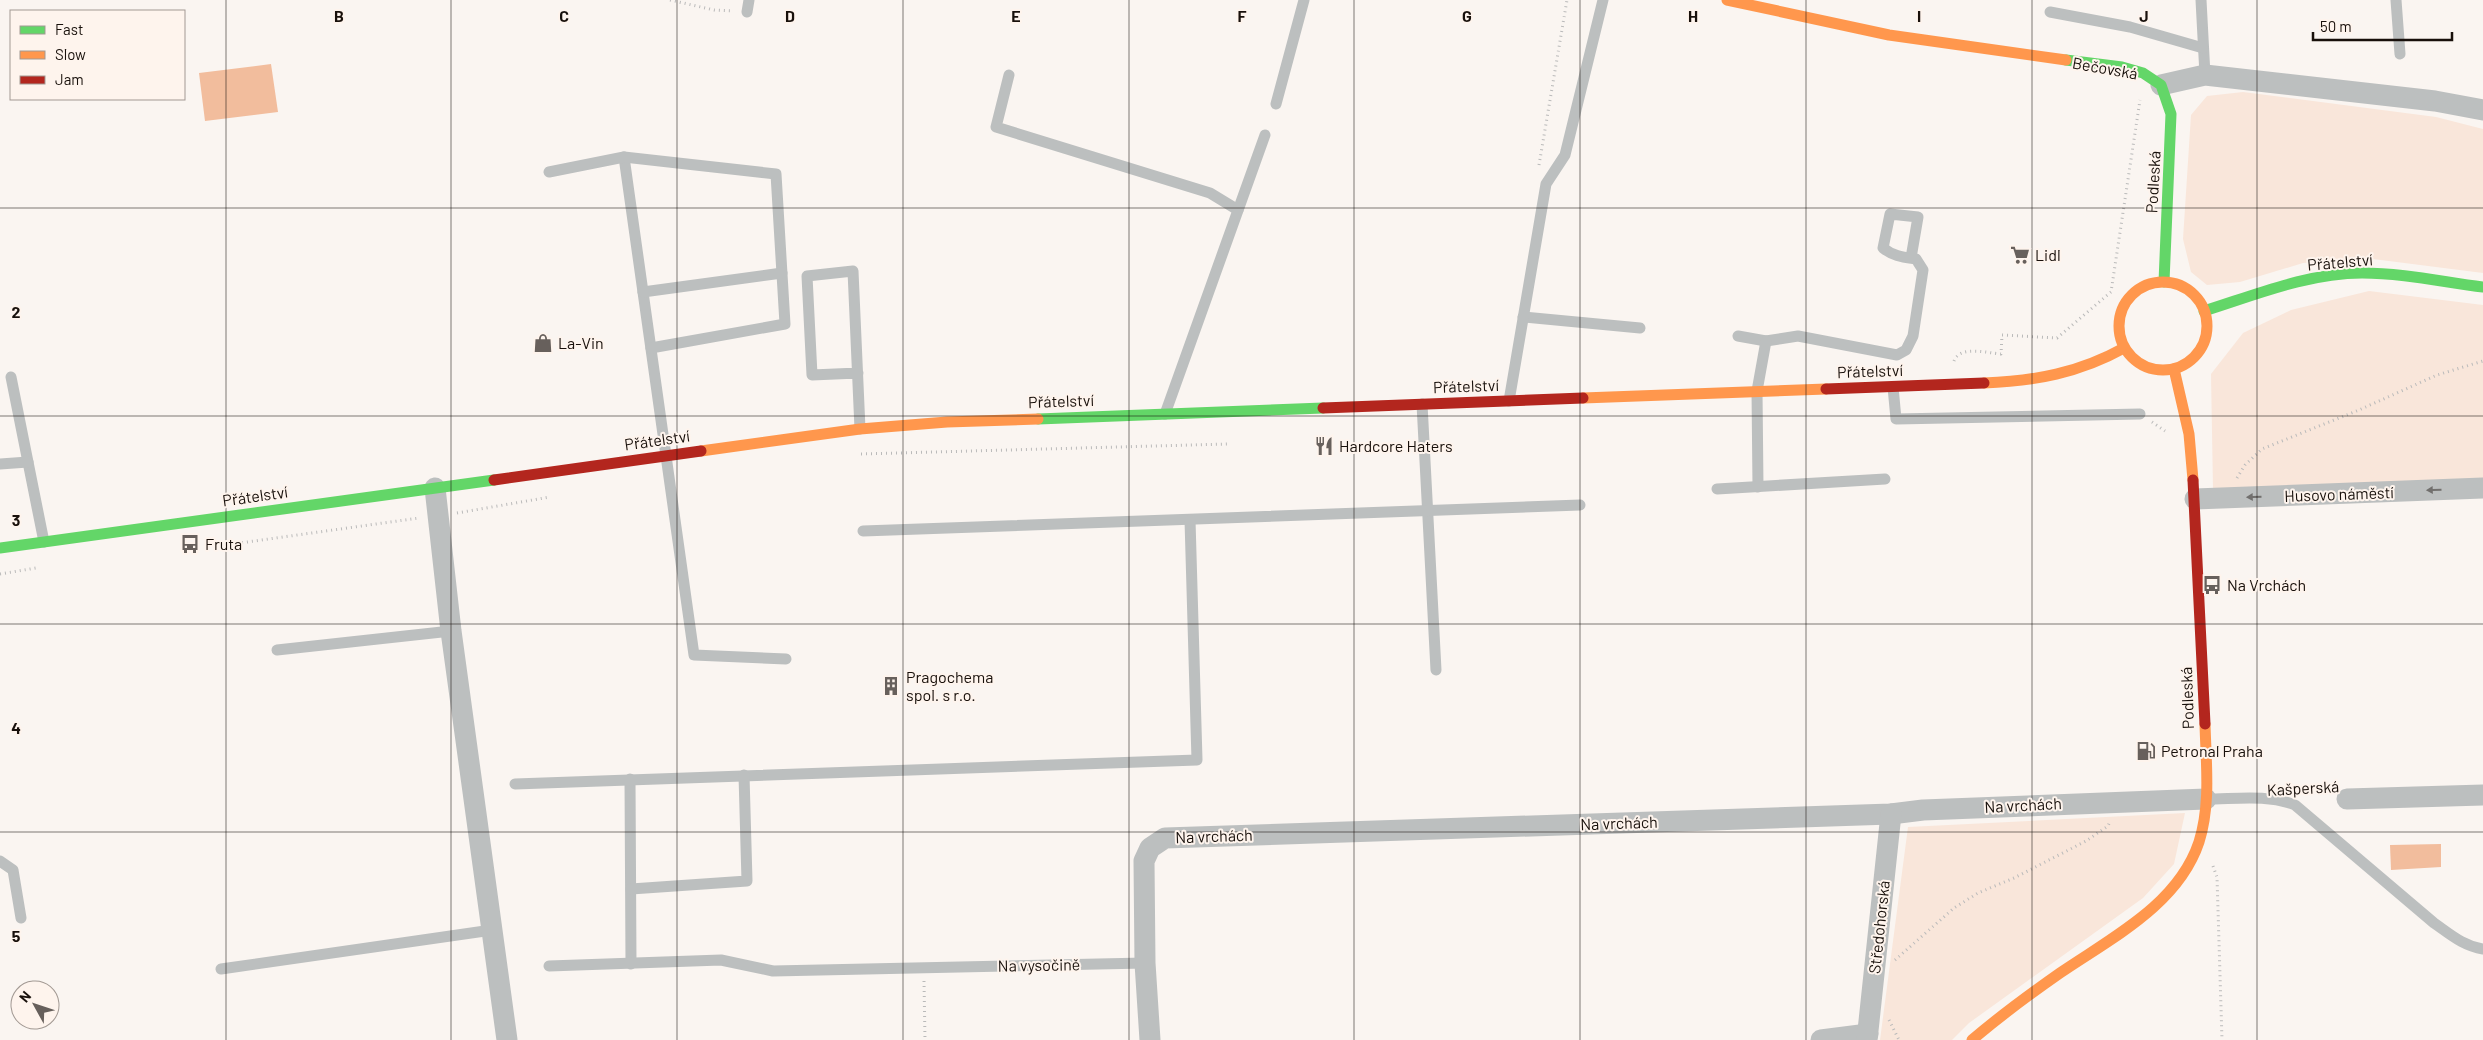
<svg xmlns="http://www.w3.org/2000/svg" width="2483" height="1040" viewBox="0 0 2483 1040" font-family="Barlow,sans-serif">
<style>
.green{fill:#f9e6da}
.water{fill:#f2bd9d}
.lines{fill:none;stroke-linecap:round;stroke-linejoin:round}
.path{stroke:#bababa;stroke-width:3;stroke-dasharray:1 4;stroke-linecap:butt}
.lane{stroke:#bcbfbf;stroke-width:11}
.street{stroke:#bcbfbf;stroke-width:21}
.fast{stroke:#63d668;stroke-width:11}
.slow{stroke:#ff974d;stroke-width:11}
.jam{stroke:#b3261e;stroke-width:11}
.oneway{fill:#72706e}
.grid{fill:none;stroke:#18100b;stroke-width:1;stroke-opacity:0.55}
.labels{text-anchor:middle;stroke-width:4;stroke-linejoin:round;paint-order:stroke}
.street-label{font-size:16px;fill:#18100b;stroke:#fef4ed}
.poi-label{font-size:16px;fill:#18100b;stroke:#fef4ed;text-anchor:start}
.grid-label{font-size:16px;text-anchor:middle;font-weight:bold;fill:#18100b;stroke:#fef4ed;stroke-width:4;stroke-linejoin:round;paint-order:stroke}
</style>
<rect width="100%" height="100%" fill="#faf5f1"/>
<g class="green">
<polygon points="2243,92 2436,117 2483,129 2483,273 2373,259 2303,263 2240,282 2207,285 2191,272 2183,239 2191,115 2207,96"/>
<polygon points="2369,291 2483,305 2483,479 2213,490 2211,374 2243,333 2291,310"/>
<polygon points="2185,813 2174,864 2143,898 1969,1023 1952,1040 1880,1040 1908,827"/>
</g>
<g class="water">
<polygon points="271,64 278,112 205,121 199,73"/>
<polygon points="2441,844 2441,867 2391,870 2390,845"/>
</g>
<g class="lines">
<g class="path">
<polyline points="670,0 714,10 733,11"/>
<polyline points="1539,165 1567,0"/>
<path d="M1954,361C1960,345 1987,353 2001,354L2002,335L2057,338L2111,292L2140,100"/>
<polyline points="2152,422 2165,431"/>
<polyline points="861,454 1228,444"/>
<polyline points="2237,478 2245,465 2262,449 2359,410 2437,375 2483,361"/>
<polyline points="457,513 550,497"/>
<polyline points="217,543 240,543 419,518"/>
<polyline points="0,574 36,568"/>
<polyline points="2289,787 2332,786"/>
<polyline points="2213,866 2217,877 2222,1040"/>
<polyline points="1895,960 1954,908 1978,893 2014,878 2086,841 2108,826 2110,821"/>
<polyline points="924,981 925,1040"/>
<polyline points="1889,1020 1899,1040"/>
</g>
<g class="lane">
<polyline points="2201,0 2205,75"/>
<polyline points="2396,0 2400,54"/>
<polyline points="747,12 749,0"/>
<polyline points="2050,12 2130,27 2203,48"/>
<polyline points="1009,75 996,127 1210,193 1238,210"/>
<polyline points="1276,104 1304,0"/>
<polyline points="624,157 694,655 786,659"/>
<polyline points="549,172 624,157 776,174 785,324 651,348"/>
<polyline points="643,292 782,273"/>
<polyline points="1523,317 1640,328"/>
<path d="M1738,336L1766,341L1798,336L1897,355L1906,350L1913,336L1923,270L1916,259C1903,257 1893,256 1883,248L1890,214L1918,217L1911,258"/>
<polyline points="858,373 812,375 807,276 853,271 860,429"/>
<polyline points="11,377 44,542"/>
<polyline points="1893,387 1896,419 2140,414"/>
<polyline points="1509,401 1546,184 1565,155 1603,0"/>
<polyline points="1422,404 1436,670"/>
<polyline points="1165,414 1265,135"/>
<polyline points="0,464 28,462"/>
<polyline points="1758,487 1757,391 1766,341"/>
<polyline points="1717,489 1885,479"/>
<polyline points="863,531 1580,505"/>
<polyline points="277,650 451,631"/>
<polyline points="630,779 631,964"/>
<polyline points="515,784 1197,760 1190,520"/>
<path d="M2206,799C2236,799 2267,794 2295,805L2434,923C2450,934 2463,946 2483,949"/>
<polyline points="0,861 13,870 21,918"/>
<polyline points="631,889 747,881 744,775"/>
<polyline points="549,966 721,960 773,971 1145,963"/>
<polyline points="221,969 492,930"/>
</g>
<g class="street">
<polyline points="2161,85 2205,75 2435,101 2483,110"/>
<polyline points="435,488 451,631 507,1040"/>
<polyline points="2195,499 2483,488"/>
<polyline points="2347,799 2483,795"/>
<polyline points="1150,1040 1145,963 1144,861 1150,848 1165,838 1891,814 1923,810 2206,799"/>
<polyline points="1821,1040 1868,1034"/>
<polyline points="1867,1040 1891,814"/>
</g>
<g class="fast">
<polyline points="2066,60 2122,67 2143,73 2161,85 2171,114 2164,282"/>
<path d="M2204,311C2255,295 2308,273 2362,273C2403,273 2443,282 2483,287"/>
<polyline points="1038,419 1323,408"/>
<polyline points="0,548 494,480"/>
</g>
<g class="slow">
<polyline points="1727,0 1889,35 2066,60"/>
<circle cx="2163" cy="326" r="44"/>
<polyline points="2174,369 2189,434 2193,480"/>
<path d="M1984,383C2035,381 2079,373 2124,348"/>
<polyline points="1583,398 1826,389"/>
<polyline points="701,451 860,429 947,422 1038,419"/>
<path d="M1972,1040C2000,1016 2030,994 2060,973C2111,938 2178,905 2199,842C2211,804 2206,763 2205,724"/>
</g>
<g class="jam">
<polyline points="1826,389 1984,383"/>
<polyline points="1323,408 1583,398"/>
<polyline points="494,480 701,451"/>
<polyline points="2193,480 2205,724"/>
</g>
</g>
<defs><path id="oneway-solid" d="M-6-.8H1V-3.2L6.5 0L1 3.2V.8H-6Z" transform="scale(1.25)"/></defs>
<g class="oneway">
<use href="#oneway-solid" transform="translate(2434 490) rotate(178)"/>
<use href="#oneway-solid" transform="translate(2254 497) rotate(178)"/>
</g>
<path class="grid" d="M226,0V1040M451,0V1040M677,0V1040M903,0V1040M1129,0V1040M1354,0V1040M1580,0V1040M1806,0V1040M2032,0V1040M2257,0V1040M0,208H2483M0,416H2483M0,624H2483M0,832H2483"/>
<defs>
<g id="supermarket-bare" transform="scale(1.5)"><path d="M-6-5.5h2.5l.6 2H6L4.5 2H-2.5L-4.4-4H-6ZM-1.5 3.2a1.3 1.3 0 1 0 .1 0ZM3 3.2a1.3 1.3 0 1 0 .1 0Z" fill="#67605c" stroke="#fef4ed" stroke-width="2.5" paint-order="stroke"/></g>
<g id="shop-bare" transform="scale(1.5)"><path d="M-5-2.5h2.3a2.7 3.5 0 0 1 5.4 0H5L5.5 6h-11ZM-1.5-2.5h3a1.5 2.3 0 0 0-3 0Z" fill="#67605c" stroke="#fef4ed" stroke-width="2.5" paint-order="stroke"/></g>
<g id="restaurant-bare" transform="scale(1.5)"><path d="M-5-6h1v4h1v-4h1v4h1v-4h1v5L-1.5 .5V6h-2V.5L-5-1ZM5-6V6H3V1.5H1.5Q1.5-4 5-6Z" fill="#67605c" stroke="#fef4ed" stroke-width="2.5" paint-order="stroke"/></g>
<g id="bus-bare" transform="scale(1.5)"><path d="M-5-6H5V4H4V6H2V4H-2V6H-4V4H-5ZM-3.5-4V0h7V-4ZM-3.5 1.2v1.5H-2V1.2ZM2 1.2v1.5H3.5V1.2Z" fill="#67605c" stroke="#fef4ed" stroke-width="2.5" paint-order="stroke"/></g>
<g id="building-bare" transform="scale(1.5)"><path d="M-4-6H4V6H1V3H-1V6H-4ZM-2.5-4.3h1.7v1.8h-1.7ZM.8-4.3h1.7v1.8H.8ZM-2.5-1h1.7V.8h-1.7ZM.8-1h1.7V.8H.8Z" fill="#67605c" stroke="#fef4ed" stroke-width="2.5" paint-order="stroke"/></g>
<g id="fuel-bare" transform="scale(1.5)"><path d="M-5.5-6h7V0h2V4h1.3V-2.5L3-4.5l.8-.8L6-3V5H2.5V1h-1V6h-7ZM-4.2-4.7v3.2H.2V-4.7Z" fill="#67605c" stroke="#fef4ed" stroke-width="2.5" paint-order="stroke"/></g>
</defs>
<g fill-rule="evenodd">
<use href="#supermarket-bare" x="2020" y="255"/>
<use href="#shop-bare" x="543" y="343"/>
<use href="#restaurant-bare" x="1324" y="446"/>
<use href="#bus-bare" x="190" y="544"/>
<use href="#bus-bare" x="2212" y="585"/>
<use href="#building-bare" x="891" y="686"/>
<use href="#fuel-bare" x="2146" y="751"/>
</g>
<g class="labels">
<g class="street-label">
<text transform="translate(2105 68) rotate(10)" y="6">Bečovská</text>
<text transform="translate(2153 182) rotate(-87)" y="6">Podleská</text>
<text transform="translate(2340 262) rotate(-5)" y="6">Přátelství</text>
<text transform="translate(1870 371) rotate(-2)" y="6">Přátelství</text>
<text transform="translate(1466 386) rotate(-2)" y="6">Přátelství</text>
<text transform="translate(1061 401) rotate(-2)" y="6">Přátelství</text>
<text transform="translate(657 440) rotate(-8)" y="6">Přátelství</text>
<text transform="translate(2339 494) rotate(-2)" y="6">Husovo náměstí</text>
<text transform="translate(255 496) rotate(-8)" y="6">Přátelství</text>
<text transform="translate(2187 698) rotate(-92)" y="6">Podleská</text>
<text transform="translate(2303 788) rotate(-3)" y="6">Kašperská</text>
<text transform="translate(2023 805) rotate(-3)" y="6">Na vrchách</text>
<text transform="translate(1619 823) rotate(-2)" y="6">Na vrchách</text>
<text transform="translate(1214 836) rotate(-2)" y="6">Na vrchách</text>
<text transform="translate(1879 927) rotate(-84)" y="6">Středohorská</text>
<text transform="translate(1039 965) rotate(-1)" y="6">Na vysočině</text>
</g>
<g class="poi-label">
<text x="2035" y="261">Lidl</text>
<text x="558" y="349">La-Vin</text>
<text x="1339" y="452">Hardcore Haters</text>
<text x="205" y="550">Fruta</text>
<text x="2227" y="591">Na Vrchách</text>
<text x="906" y="683">Pragochema<tspan x="906" dy="18">spol. s r.o.</tspan></text>
<text x="2161" y="757">Petronal Praha</text>
</g>
</g>
<g class="grid-label">
<text x="339" y="22">B</text>
<text x="564" y="22">C</text>
<text x="790" y="22">D</text>
<text x="1016" y="22">E</text>
<text x="1242" y="22">F</text>
<text x="1467" y="22">G</text>
<text x="1693" y="22">H</text>
<text x="1919" y="22">I</text>
<text x="2144" y="22">J</text>
<text x="16" y="318">2</text>
<text x="16" y="526">3</text>
<text x="16" y="734">4</text>
<text x="16" y="942">5</text>
</g>
<rect x="10" y="10" width="175" height="90" fill="#fef4ed" stroke="#a29993"/>
<rect x="20" y="26" width="25" height="8" fill="#63d668" stroke="#a29993"/>
<text x="55" y="35" font-size="15" fill="#18100b">Fast</text>
<rect x="20" y="51" width="25" height="8" fill="#ff974d" stroke="#a29993"/>
<text x="55" y="60" font-size="15" fill="#18100b">Slow</text>
<rect x="20" y="76" width="25" height="8" fill="#b3261e" stroke="#a29993"/>
<text x="55" y="85" font-size="15" fill="#18100b">Jam</text>
<g transform="translate(35 1005) rotate(310)"><circle r="24" fill="#fef4ed" stroke="#a29993"/>
<path d="M0-4L9 19L0 12L-9 19Z" fill="#67605c"/>
<text y="-8" font-size="14" font-weight="bold" text-anchor="middle" fill="#18100b">N</text>
</g>
<path d="M2313 32v8h139v-8" fill="none" stroke="#18100b" stroke-width="2.5"/>
<text x="2320" y="32" font-size="15" fill="#18100b" stroke="#fef4ed" stroke-width="4" paint-order="stroke">50 m</text>
</svg>
